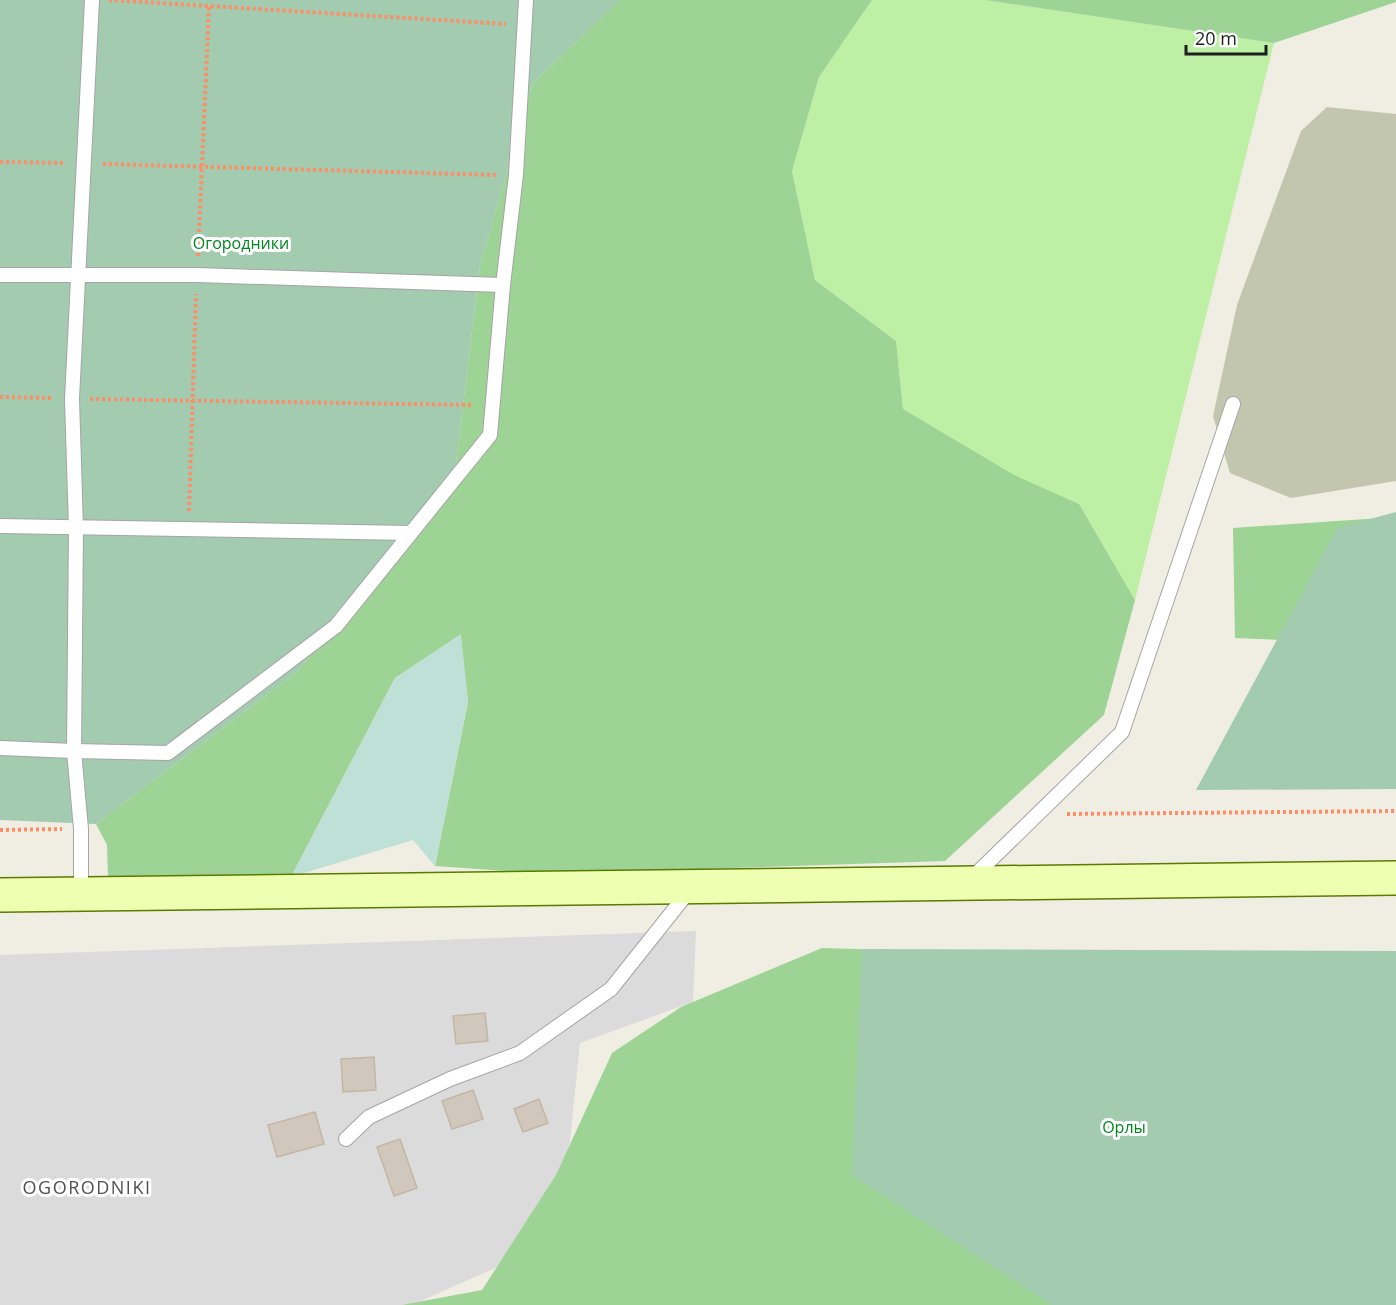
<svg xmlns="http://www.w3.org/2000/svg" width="1396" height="1305" viewBox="0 0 1396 1305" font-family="'Open Sans',sans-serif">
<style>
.residential{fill:#dcdbdb}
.construction{fill:#c2c6ae}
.grass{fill:#bdefa4}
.forest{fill:#9dd394}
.wetland{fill:#bfe0d6}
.cemetery{fill:#a2cbaf}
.building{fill:#d0c8bc;stroke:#c3b7a4;stroke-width:1.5}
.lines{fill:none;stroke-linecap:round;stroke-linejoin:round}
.lane-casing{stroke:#a5a5a5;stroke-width:16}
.secondary-casing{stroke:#5a7a00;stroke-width:36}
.path{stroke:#ff8d65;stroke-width:4;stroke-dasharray:3 3;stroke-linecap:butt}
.lane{stroke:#fff;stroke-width:14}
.secondary{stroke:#efffb2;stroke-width:33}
.labels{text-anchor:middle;stroke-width:6;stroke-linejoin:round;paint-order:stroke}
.park-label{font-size:16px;fill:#018721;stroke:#fff}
.neighbourhood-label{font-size:18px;letter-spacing:1.5px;fill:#515151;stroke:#fff}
</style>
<rect width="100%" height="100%" fill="#f0eee3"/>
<polygon class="residential" points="696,931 693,1002 580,1043 560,1239 412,1305 0,1305 0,955"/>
<polygon class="construction" points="1327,107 1396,114 1396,481 1291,498 1230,473 1213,416 1237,305 1301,131"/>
<polygon class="grass" points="872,0 985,0 1274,43 1135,600 1079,504 1014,476 903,409 896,341 815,280 792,171 819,77"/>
<g class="forest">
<polygon points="620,0 872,0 819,77 792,171 815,280 896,341 903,409 1014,475 1079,504 1135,600 1104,715 945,861 547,874 435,866 468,702 460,635 395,678 291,877 141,883 108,877 107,845 96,824 298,671 455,471 480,266 532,84"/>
<polygon points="985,0 1396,0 1396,2 1274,43"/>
<polygon points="1396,517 1396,645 1235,638 1233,528"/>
<polygon points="822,948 923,951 1396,1305 402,1305 482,1290 556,1175 612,1053 681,1007"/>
</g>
<polygon class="wetland" points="461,634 468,701 435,866 413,840 291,877 395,678"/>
<g class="cemetery">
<polygon points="0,0 620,0 532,84 480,266 455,471 298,671 96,824 0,820"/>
<polygon points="1396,512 1396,789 1196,790 1337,528"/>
<polygon points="862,949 1396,951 1396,1305 1052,1305 852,1175"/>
</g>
<g class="building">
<polygon points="485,1013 488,1041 456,1044 453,1016"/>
<polygon points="374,1057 376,1090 343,1092 341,1059"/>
<polygon points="473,1090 483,1119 452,1129 442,1101"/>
<polygon points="539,1099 548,1123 523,1132 514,1109"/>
<polygon points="315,1112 324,1144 277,1157 268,1125"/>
<polygon points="400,1139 417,1188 394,1196 377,1147"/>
</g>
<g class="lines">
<g class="lane-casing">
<g id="lane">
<polyline points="0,275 197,275 503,285"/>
<polyline points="0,526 411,533"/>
<polyline points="0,748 74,751 76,528 72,399 92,0"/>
<polyline points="972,878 1122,732 1233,404"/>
<polyline points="81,894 81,829 74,751 168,753 336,626 490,435 503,285 516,175 526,0"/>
<polyline points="346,1139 369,1117 450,1079 520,1053 611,989 689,891"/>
</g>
</g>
<g class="secondary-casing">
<polyline id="secondary" points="0,895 1396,878"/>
</g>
<g class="path">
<polyline points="109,0 506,24"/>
<polyline points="0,162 65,163"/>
<polyline points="103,164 497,175"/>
<polyline points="198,256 209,6"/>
<polyline points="0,397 53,398"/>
<polyline points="90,399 473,405"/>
<polyline points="189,511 196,294"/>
<polyline points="1067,814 1396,811"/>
<polyline points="0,830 62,829"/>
</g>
<use href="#lane" class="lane"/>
<use href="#secondary" class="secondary"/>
</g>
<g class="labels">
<g class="park-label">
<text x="241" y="249">Огородники</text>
<text x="1124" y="1133">Орлы</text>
</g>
<g class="neighbourhood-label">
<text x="87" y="1194">OGORODNIKI</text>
</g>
</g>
<path d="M1186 45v9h80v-9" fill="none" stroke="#1e1e1e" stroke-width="3"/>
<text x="1195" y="45" font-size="18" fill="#1e1e1e" stroke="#ffffff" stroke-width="4.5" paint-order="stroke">20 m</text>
</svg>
